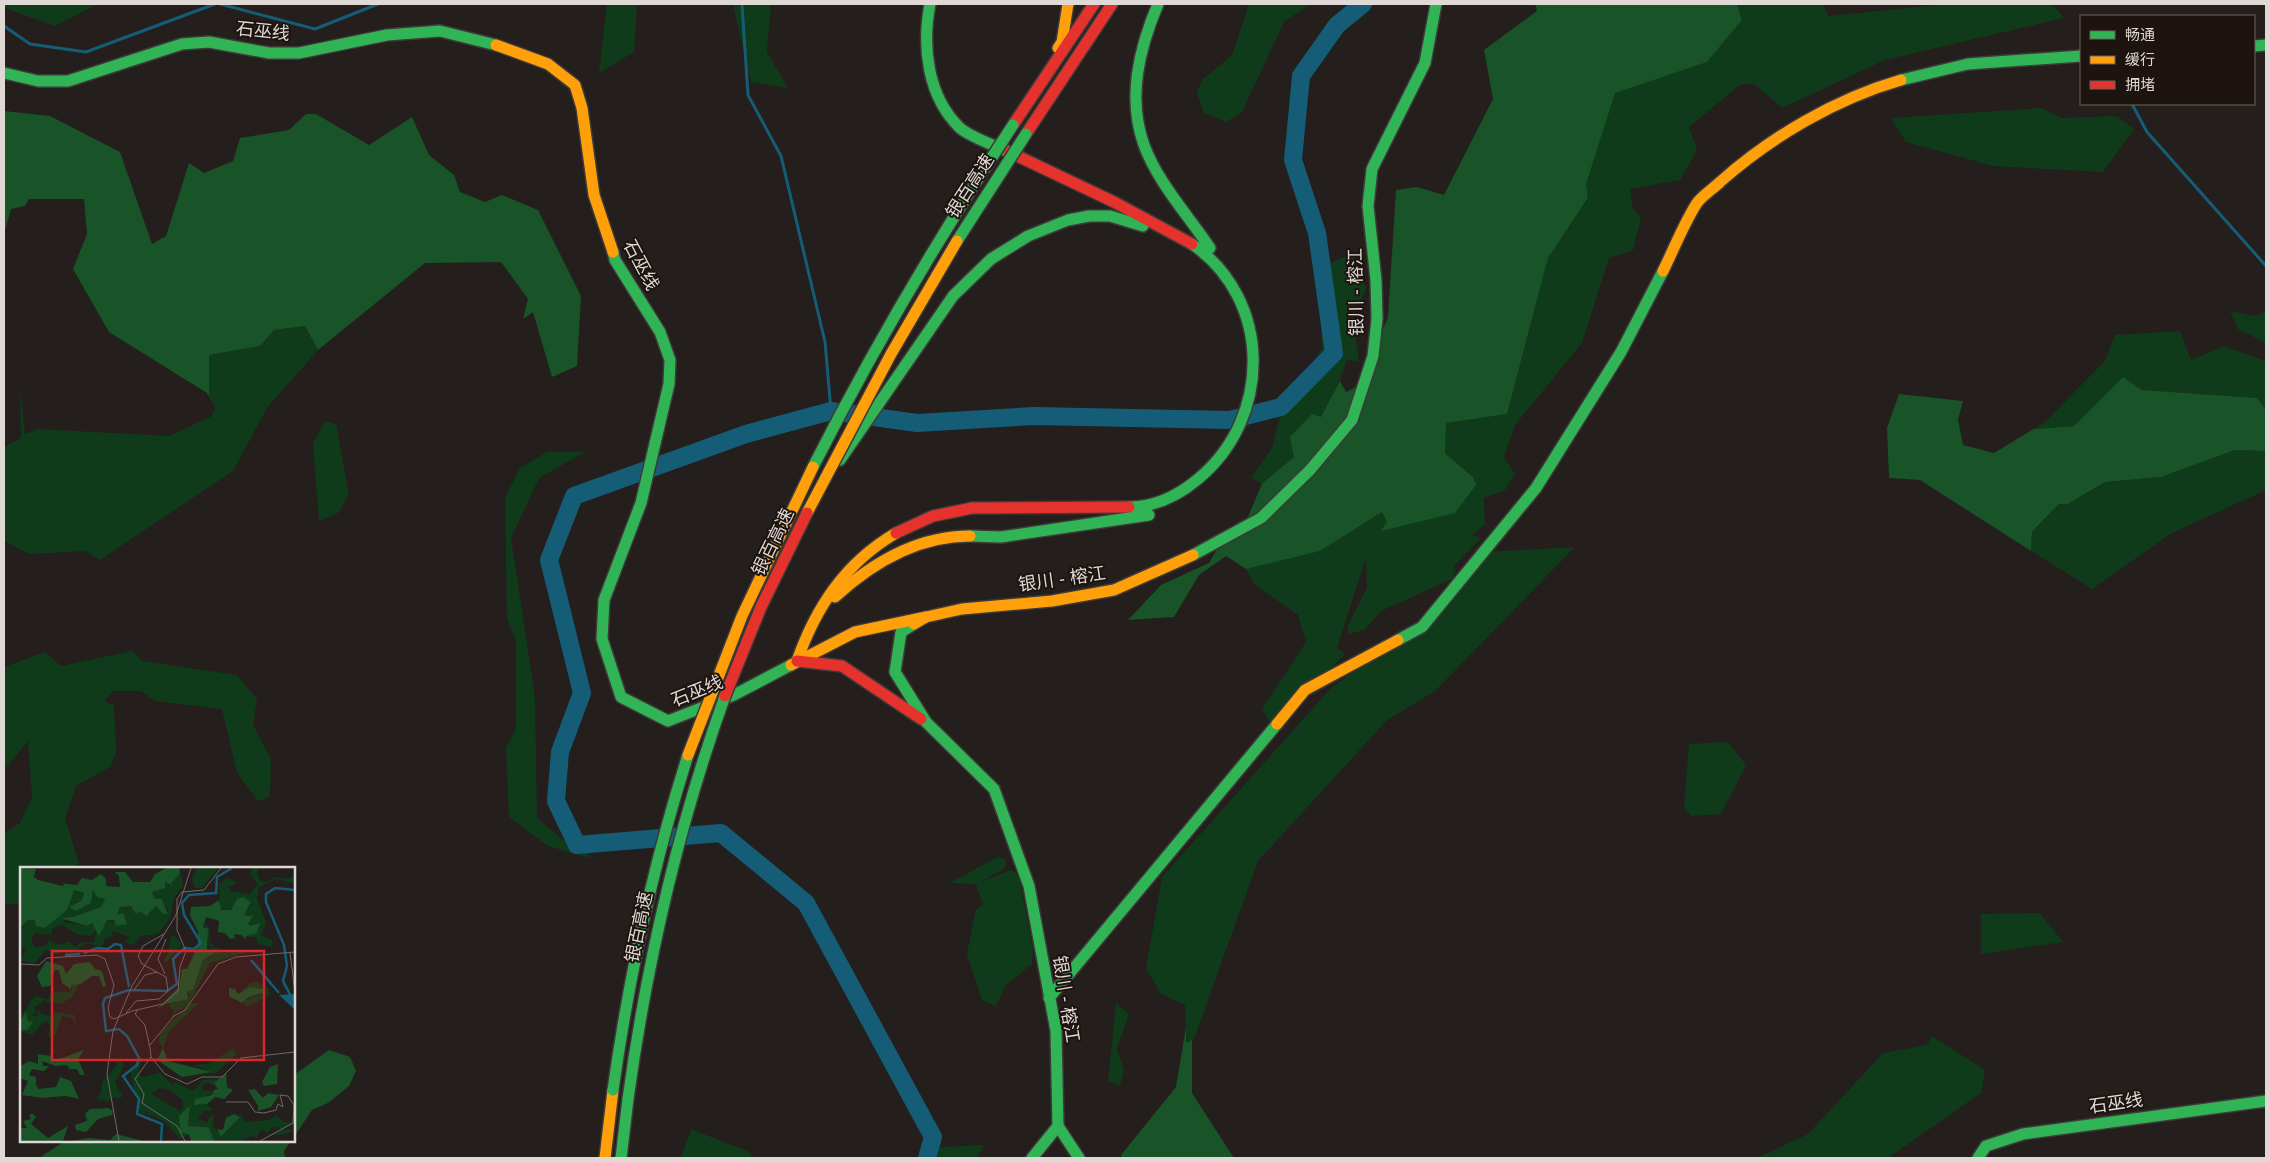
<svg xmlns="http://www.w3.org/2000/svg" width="2270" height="1162" viewBox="0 0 2270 1162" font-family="Arial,'Noto Sans SC',sans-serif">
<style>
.green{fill:#103b1b}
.forest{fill:#185427}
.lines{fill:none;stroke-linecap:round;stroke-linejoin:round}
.stream{stroke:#155d77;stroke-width:3}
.river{stroke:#155d77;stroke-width:18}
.fast-casing{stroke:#3e3a38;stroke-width:14}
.slow-casing{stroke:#3e3a38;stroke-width:14}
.jam-casing{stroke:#3e3a38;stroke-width:14}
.fast{stroke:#30b455;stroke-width:11}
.slow{stroke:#ff9f0a;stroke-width:11}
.jam{stroke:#e5322d;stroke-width:11}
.fast-bridge-casing{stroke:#3e3a38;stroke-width:14;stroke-linecap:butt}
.slow-bridge-casing{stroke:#3e3a38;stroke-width:14;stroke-linecap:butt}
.jam-bridge-casing{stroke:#3e3a38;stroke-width:14;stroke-linecap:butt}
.fast-bridge{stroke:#30b455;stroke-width:11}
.slow-bridge{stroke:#ff9f0a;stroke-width:11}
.jam-bridge{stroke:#e5322d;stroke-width:11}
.labels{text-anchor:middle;stroke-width:4;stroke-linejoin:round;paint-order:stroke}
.street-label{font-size:18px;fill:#dfd8d4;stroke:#1d140f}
.inset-river{fill:none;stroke:#155d77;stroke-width:2.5}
.inset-road{fill:none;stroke:#6f6866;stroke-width:1}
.view{fill:#d62828;fill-opacity:0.15;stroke:#d62828;stroke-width:2.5}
.inset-edge{fill:none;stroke:#dfd8d4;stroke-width:2.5}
</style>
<rect width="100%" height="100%" fill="#241e1c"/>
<g class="green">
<polygon points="4,4 98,4 55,26 4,8"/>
<polygon points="607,4 637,4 634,52 599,73"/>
<polygon points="733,4 771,4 767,52 788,88 751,82"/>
<polygon points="1249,4 1311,4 1284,22 1242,112 1226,122 1204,113 1197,93 1202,80 1232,55"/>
<polygon points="1737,4 1822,4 1829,16 1945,4 2048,4 2054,6 2064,18 1885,60 1782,108 1754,84 1741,84 1689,127 1697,150 1680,180 1630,189 1633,209 1641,217 1633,250 1609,258 1582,343 1515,425 1504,457 1515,474 1505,490 1484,498 1485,524 1472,535 1481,538 1455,565 1454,578 1381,611 1364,630 1349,634 1347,627 1367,588 1366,558 1337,648 1345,654 1273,729 1262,709 1306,642 1298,615 1254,584 1246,569 1320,551 1382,512 1387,522 1473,477 1445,453 1446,423 1507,414 1548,258 1588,199 1585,184 1615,92 1707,62 1742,20"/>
<polygon points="2041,108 2061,118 2117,116 2134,129 2103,172 1993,166 1906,142 1891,118"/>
<path d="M1352,254L1366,289L1353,322L1359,362L1347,359C1337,392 1317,430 1294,456C1285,467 1273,475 1262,484L1251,478L1272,448L1287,388L1304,377L1322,348L1320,284L1328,272L1323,266Z"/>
<polygon points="2230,311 2255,316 2266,311 2266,343 2238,329"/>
<polygon points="305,326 318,350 267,408 233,471 100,560 85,551 30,554 4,541 4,447 21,438 20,386 25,434 38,429 169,436 212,416 215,408 209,397 209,355 260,346 274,330"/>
<polygon points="2180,331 2191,360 2224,346 2266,361 2266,410 2257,398 2142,390 2123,377 2074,426 2033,429 1999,450 2045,422 2105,361 2115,335"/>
<polygon points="325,421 336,424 349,495 338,513 319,521 313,443"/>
<polygon points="2266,447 2266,490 2172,533 2092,589 2031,551 2032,533 2059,504 2068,504 2105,482 2161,477 2235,450 2263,451"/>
<polygon points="547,452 585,452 539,478 511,538 535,697 537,818 567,843 587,848 589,858 548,846 509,817 506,748 516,728 516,641 507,619 505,498 520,468"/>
<polygon points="1575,547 1435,691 1387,720 1258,861 1194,1039 1186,1044 1185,1005 1161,994 1146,968 1162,877 1330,689 1466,585 1486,552"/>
<polygon points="132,651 142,661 237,675 257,699 253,725 271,760 270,797 258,801 237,773 222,709 155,701 141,691 114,691 104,701 114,705 116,752 110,767 76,786 65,819 79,863 75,868 21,868 21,904 4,904 4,833 20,823 32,797 28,741 4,770 4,667 45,652 61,666"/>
<polygon points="1728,742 1746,765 1721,814 1691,816 1684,808 1689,744"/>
<polygon points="997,857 1006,860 1005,868 981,882 1011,870 1019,876 1033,950 1032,964 1005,986 996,1006 982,1000 967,954 976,909 983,905 976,884 950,883"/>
<polygon points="2040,913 2063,942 1981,954 1981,914"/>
<polygon points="1116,1003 1129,1014 1117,1048 1124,1071 1120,1086 1108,1081"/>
<polygon points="1932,1036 1985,1070 1981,1093 1888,1158 1757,1158 1808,1134 1883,1053 1927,1045"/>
<polygon points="691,1129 747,1151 754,1158 681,1158"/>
<polygon points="984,1145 977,1158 920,1158 925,1148"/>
</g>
<g class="forest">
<polygon points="1535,4 1737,4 1742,20 1707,62 1615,93 1586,184 1588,198 1548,258 1507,414 1446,423 1445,453 1473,477 1476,485 1455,513 1381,531 1387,522 1382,512 1320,551 1246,569 1226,556 1199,575 1174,617 1128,620 1161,585 1209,563 1219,546 1240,535 1262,484 1294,457 1290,437 1312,414 1321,417 1340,381 1346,392 1360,385 1388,317 1396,190 1417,187 1444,195 1493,99 1484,50 1537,11"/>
<polygon points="4,111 50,116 120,152 152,244 166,236 189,163 204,173 233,161 240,138 289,130 306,114 316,114 369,145 412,117 429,155 454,175 460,192 485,202 502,195 538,210 581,296 577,366 552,377 533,312 523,319 528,299 501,262 425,263 318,350 305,326 274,330 260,346 209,355 209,397 207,393 109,332 73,269 87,234 84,199 29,199 25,206 11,209 4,234"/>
<polygon points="2123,377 2142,390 2257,398 2266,410 2266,447 2264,451 2235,450 2161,477 2105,482 2068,504 2059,504 2032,532 2031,551 1920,480 1889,478 1887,428 1899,394 1963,401 1958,419 1963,445 1994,453 2045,422 2034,429 2074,426"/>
<polygon points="1186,1027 1186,1043 1192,1040 1192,1093 1234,1158 1122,1158 1121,1155 1176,1087"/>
<polygon points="329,1050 350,1057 356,1071 349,1086 328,1103 312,1110 294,1137 294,1075"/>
<polygon points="65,1141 291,1141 284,1151 285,1158 39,1158"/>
</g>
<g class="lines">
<g class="stream">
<polyline points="220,4 315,29 378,4"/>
<polyline points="742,4 748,95 781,156 825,342 831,411"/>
<polyline points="4,26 30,44 86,52 215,4"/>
<polyline points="2132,104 2147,132 2266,266"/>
</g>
<polyline class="river" points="927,1158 933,1137 806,903 721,833 577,845 556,801 560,752 582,693 549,560 574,496 746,434 831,411 917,423 1034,416 1230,420 1281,407 1334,353 1317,233 1293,160 1301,76 1337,25 1363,4"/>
<g class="fast-casing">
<g id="fast">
<path d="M930,4C922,46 927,96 960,128C970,137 996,146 1009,152"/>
<path d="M1158,4C1139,49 1127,98 1144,145C1158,183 1188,215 1210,248"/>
<polyline points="2254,46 2266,45"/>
<polyline points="4,73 38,81 68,81 182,44 209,42 269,53 299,53 387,35 440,31 496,45"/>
<polyline points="1901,80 1968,64 2081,56"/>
<polyline points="613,252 615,260 660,332 670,360 669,384 641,503 604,600 602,639 621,697 668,721 734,695 791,665"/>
<polyline points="840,460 953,296 991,259 1028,236 1068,220 1089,216 1110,216 1143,226"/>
<path d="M1129,507C1155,507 1179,495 1198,479C1272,418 1273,300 1192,244"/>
<polyline points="970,536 1001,537 1149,515"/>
<polyline points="1193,555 1261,518 1310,470 1352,420 1373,356 1377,319 1376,280 1368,206 1372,169 1425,63 1436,4"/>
<polyline points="914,624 901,632 895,672 926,722 994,789 1029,886 1056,1031 1058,1126 1032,1158"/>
<polyline points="1398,640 1422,627 1536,488 1621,352 1663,271"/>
<polyline points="1049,998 1277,724"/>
<polyline points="1058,1126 1079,1158"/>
<polyline points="621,1158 628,1099"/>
<polyline points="1978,1158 1986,1146 2023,1134 2266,1101"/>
</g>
</g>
<g class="slow-casing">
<g id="slow">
<polyline points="496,45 548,64 575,85 582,108 594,195 613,252"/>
<polyline points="1058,48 1062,42 1068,4"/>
<path d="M1663,271C1674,249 1684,223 1697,203C1703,195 1713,189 1720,182C1771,137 1835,99 1901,80"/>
<path d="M835,597C872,563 918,536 970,536"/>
<polyline points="914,624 926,617 962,609 1052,601 1114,590 1193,555"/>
<path d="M797,661C816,607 845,563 896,533"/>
<polyline points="791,665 855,632 926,617"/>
<polyline points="1277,724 1305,690 1398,640"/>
<polyline points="605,1158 613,1090"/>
</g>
</g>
<g class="jam-casing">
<g id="jam">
<polyline points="1013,125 1094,4"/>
<polyline points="1026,134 1112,4"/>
<polyline points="1009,152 1114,202 1192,244"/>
<polyline points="896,533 933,516 972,508 1129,507"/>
<polyline points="797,661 842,666 921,719"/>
</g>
</g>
<use href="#fast" class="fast"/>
<use href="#slow" class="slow"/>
<use href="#jam" class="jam"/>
<g class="fast-bridge-casing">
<g id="fast-bridge">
<polyline points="957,241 1026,134"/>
<path d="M813,467C873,349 940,235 1013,125"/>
<path d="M613,1090C629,976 653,865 688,755"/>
<path d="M628,1099C647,961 678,827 725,696"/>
</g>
</g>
<g class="slow-bridge-casing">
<g id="slow-bridge">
<polyline points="807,513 891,354 957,241"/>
<polyline points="688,755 742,616 813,467"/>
</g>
</g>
<g class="jam-bridge-casing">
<polyline id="jam-bridge" points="725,696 761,607 807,513"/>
</g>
<use href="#fast-bridge" class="fast-bridge"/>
<use href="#slow-bridge" class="slow-bridge"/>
<use href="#jam-bridge" class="jam-bridge"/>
</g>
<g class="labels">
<g class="street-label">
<text transform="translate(263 31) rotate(6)" y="6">石巫线</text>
<text transform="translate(970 186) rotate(-57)" y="6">银百高速</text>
<text transform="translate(641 265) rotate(62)" y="6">石巫线</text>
<text transform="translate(1356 292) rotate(-91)" y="6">银川 - 榕江</text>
<text transform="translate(773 542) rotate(-64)" y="6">银百高速</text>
<text transform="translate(1062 579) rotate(-8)" y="6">银川 - 榕江</text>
<text transform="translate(697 691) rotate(-22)" y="6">石巫线</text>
<text transform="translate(639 927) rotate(-78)" y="6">银百高速</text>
<text transform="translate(1066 999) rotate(81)" y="6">银川 - 榕江</text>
<text transform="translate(2116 1103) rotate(-8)" y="6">石巫线</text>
</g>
</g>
<g transform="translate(20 867)">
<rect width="275" height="275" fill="#241e1c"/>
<path d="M177,1H198L182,21H175L172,12ZM232,1H238L237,7L240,14L248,15L254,10L268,12L275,7V15L272,16L256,12L239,20L237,31L246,56L241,68L252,73L253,80L238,77L236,70H229L233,67L228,57L231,48H224L231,37L223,30L217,32L211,43L200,42L199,17L208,10L217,17L208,19L210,24L230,27L238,17L230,8ZM160,3L163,19L154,31L150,52L138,67L121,69L113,78L105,75L109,70L92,64L93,69L86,71L81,80L67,76L55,84L47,82L37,87L26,83L14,97L0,93L6,81L0,80V60L9,53H15L25,61L47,37L54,23L64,26L62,33L53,36L70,37L73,23L85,33L81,40L53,50H43L44,55L68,59L71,55L79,69L87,53L106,57L96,48L100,40L111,39L117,45L135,39L149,46L142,32L135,33L132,25L144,21V16L151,18ZM43,58L58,68L70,69L75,64L76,67L73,76L62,75L55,80L49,74L38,78L29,73L27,78L15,81L11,73L15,66L31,68L33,61ZM184,54L190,64L189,75L192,76L194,81L197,80L203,86L219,83L225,86L190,96L168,139L157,144L151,153L154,144L148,138L170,129L167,124L173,123L183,93L191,90L192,79H189ZM155,69L162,78L146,96L144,93L149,84L150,70ZM60,115L53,129L41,137L21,133L23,135L14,140L16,145L12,148L17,150L20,142L21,147L30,149L36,145L54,148L57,159L52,151L42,149L35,169L28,170L30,158L26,153L12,168L0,164L7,163L8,154H0V151L13,131L17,129L28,132L34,121V125H48L52,123L51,118ZM236,115L246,119L251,127L227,140L222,134L241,127L243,122L232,121L219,127L230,116ZM171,136H179L149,165L143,182L139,175L140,166ZM213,181L217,187L196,206H187L191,205L174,198L189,197ZM96,190L104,198L95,216L103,229L98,232L94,230L87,235L83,232L79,235L78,231L74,233L81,226L82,215L97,198ZM118,192H124L118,203L121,210L140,206L153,218L155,215L173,224L183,213L200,212L194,219L188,215L181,219L183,223L194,225L186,229L178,238L187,237L193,244H184L178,251L187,256L189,250L194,248L193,259L202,270L220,249L214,247L222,248L225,255L249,253L257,248L264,255L275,256V260L271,257L263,263L270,262L271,265L259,268L250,267L259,265L261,262L257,260L251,261L248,266L241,262L237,271L231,269L222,274H194L189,260L168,259L170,239L162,249L166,268L160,272L144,254L128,247L126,243L125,247L120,246L110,204ZM139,221L150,223L163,234V240L160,244L131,227Z" fill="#103b1b" fill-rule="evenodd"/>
<path d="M0,1L16,2L14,10L18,13L43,19L44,17L39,16L57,18L62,11L72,13L81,7L86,12V19L100,20L99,9L95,5H105L113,15H130L135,7L146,1H159L160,6L151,17L155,20L145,15V21L132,25L135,32H142L148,47L142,46L136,39L126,49L121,44L116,47L111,39L100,40L97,48L103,46L107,57L96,59L94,53H87L79,69L72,56L67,59L40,51L53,50L81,40L85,32L77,30L73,23L71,36L56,44L49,40L62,33L64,26L54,23L47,43L25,61L16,59L15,53H9L0,60ZM223,30L231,35L224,48L233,49L228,57L231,59L240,56L237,66L225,70L227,74L221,68L214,67L215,71L210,72L205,66L198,65L199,54L186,50L183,60L188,62L187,84L190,82L195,86L183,93L173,123L167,124L168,132L146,137L137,142L159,120L162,102H167L178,78V64L170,48L171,40L190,39L199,33L201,43H211L217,32ZM26,94L43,99L46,107L54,97L70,95L75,102L82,104L86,119L83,120L79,109H72L61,117L51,118V122L42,116L39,103H35L30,119L22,120L17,109ZM230,120L243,122L245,125L229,130L222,136L209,129V121L215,122L218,127ZM6,145L8,154L13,155L7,163H0V154ZM143,181L148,194L192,205L162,210L137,193ZM64,183L58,192L65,208H60L57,202H49L47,198L36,199L22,194L23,199H29L24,204L12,202L9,208L16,210V218L19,222L36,220L40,210L51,214L59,232L46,229L22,231L2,228L8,214L0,211L1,199L9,194L18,197V187L32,189L34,194ZM258,197L257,217L244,219L242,215L250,200ZM206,206L207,220L213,223L204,232L195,230L187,237L174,238L175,232L192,228L194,223L198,222L194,216ZM235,222L243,231L248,226L259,228L251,240L238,244V239L228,223ZM170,239L168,259L189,260L194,274H171L169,268L160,265L159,249ZM88,241L93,244L92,248L78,252L66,265L56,263L55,258L67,254L65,247L70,242ZM12,246L16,250L11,257L28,271L48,259L43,274H0V261H7L3,254L11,252L9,249ZM214,247L220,250L201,270L197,262L203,263L206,251ZM96,267L123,274H53L69,271L90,273Z" fill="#185427"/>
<path d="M274,127L275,129V143L259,128Z" fill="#155d77"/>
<path class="inset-river" d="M275,23L255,21L246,27V35L264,78L267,99L263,114L275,137M64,86L77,81L88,82L95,77L101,78L109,120M45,88L60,87M231,93L259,126M141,274L142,257L117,247L119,232L103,209L117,198L119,191L107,169L99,162L86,164L83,137L85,131L109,123L147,124L157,117L153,92L164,81L174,82L181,76L164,48L162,36L169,28L196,26L197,10L212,1"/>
<path class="inset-road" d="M270,86L275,125M0,97L19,98L27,91L77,88L85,92L94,118L88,141L90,150L94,152L112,144L143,137L158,124L160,100L166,84L157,63V32L162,25L184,23L201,1M145,107L138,92L146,72M114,123L125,108L137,105M118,142L115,147L125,158L130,181L131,190L115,212L124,227L122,236L157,259L165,274M106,146L116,134L139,132L148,124L146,110L122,97L118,89L123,79L144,67M130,178L154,149L165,143L198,97L216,90L275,85M131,190L145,207L167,217L182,210H202L221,191L275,185M206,235H228L235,245L244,246L256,243L258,237L263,240L260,228L268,229L274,238L273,256L240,274M99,274L87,207L93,164L112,119L156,48L171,1"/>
<path class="view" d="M32,84H244V193H32Z"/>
<rect width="275" height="275" class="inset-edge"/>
</g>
<rect width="2270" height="1162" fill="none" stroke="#dfd8d4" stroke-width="10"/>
<rect x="2080" y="15" width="175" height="90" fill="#1d140f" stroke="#6b625e"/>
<rect x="2090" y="31" width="25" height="8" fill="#30b455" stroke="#6b625e"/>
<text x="2125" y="40" font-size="15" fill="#dfd8d4">畅通</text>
<rect x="2090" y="56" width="25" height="8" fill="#ff9f0a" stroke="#6b625e"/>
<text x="2125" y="65" font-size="15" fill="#dfd8d4">缓行</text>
<rect x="2090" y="81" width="25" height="8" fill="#e5322d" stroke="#6b625e"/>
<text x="2125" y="90" font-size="15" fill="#dfd8d4">拥堵</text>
</svg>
